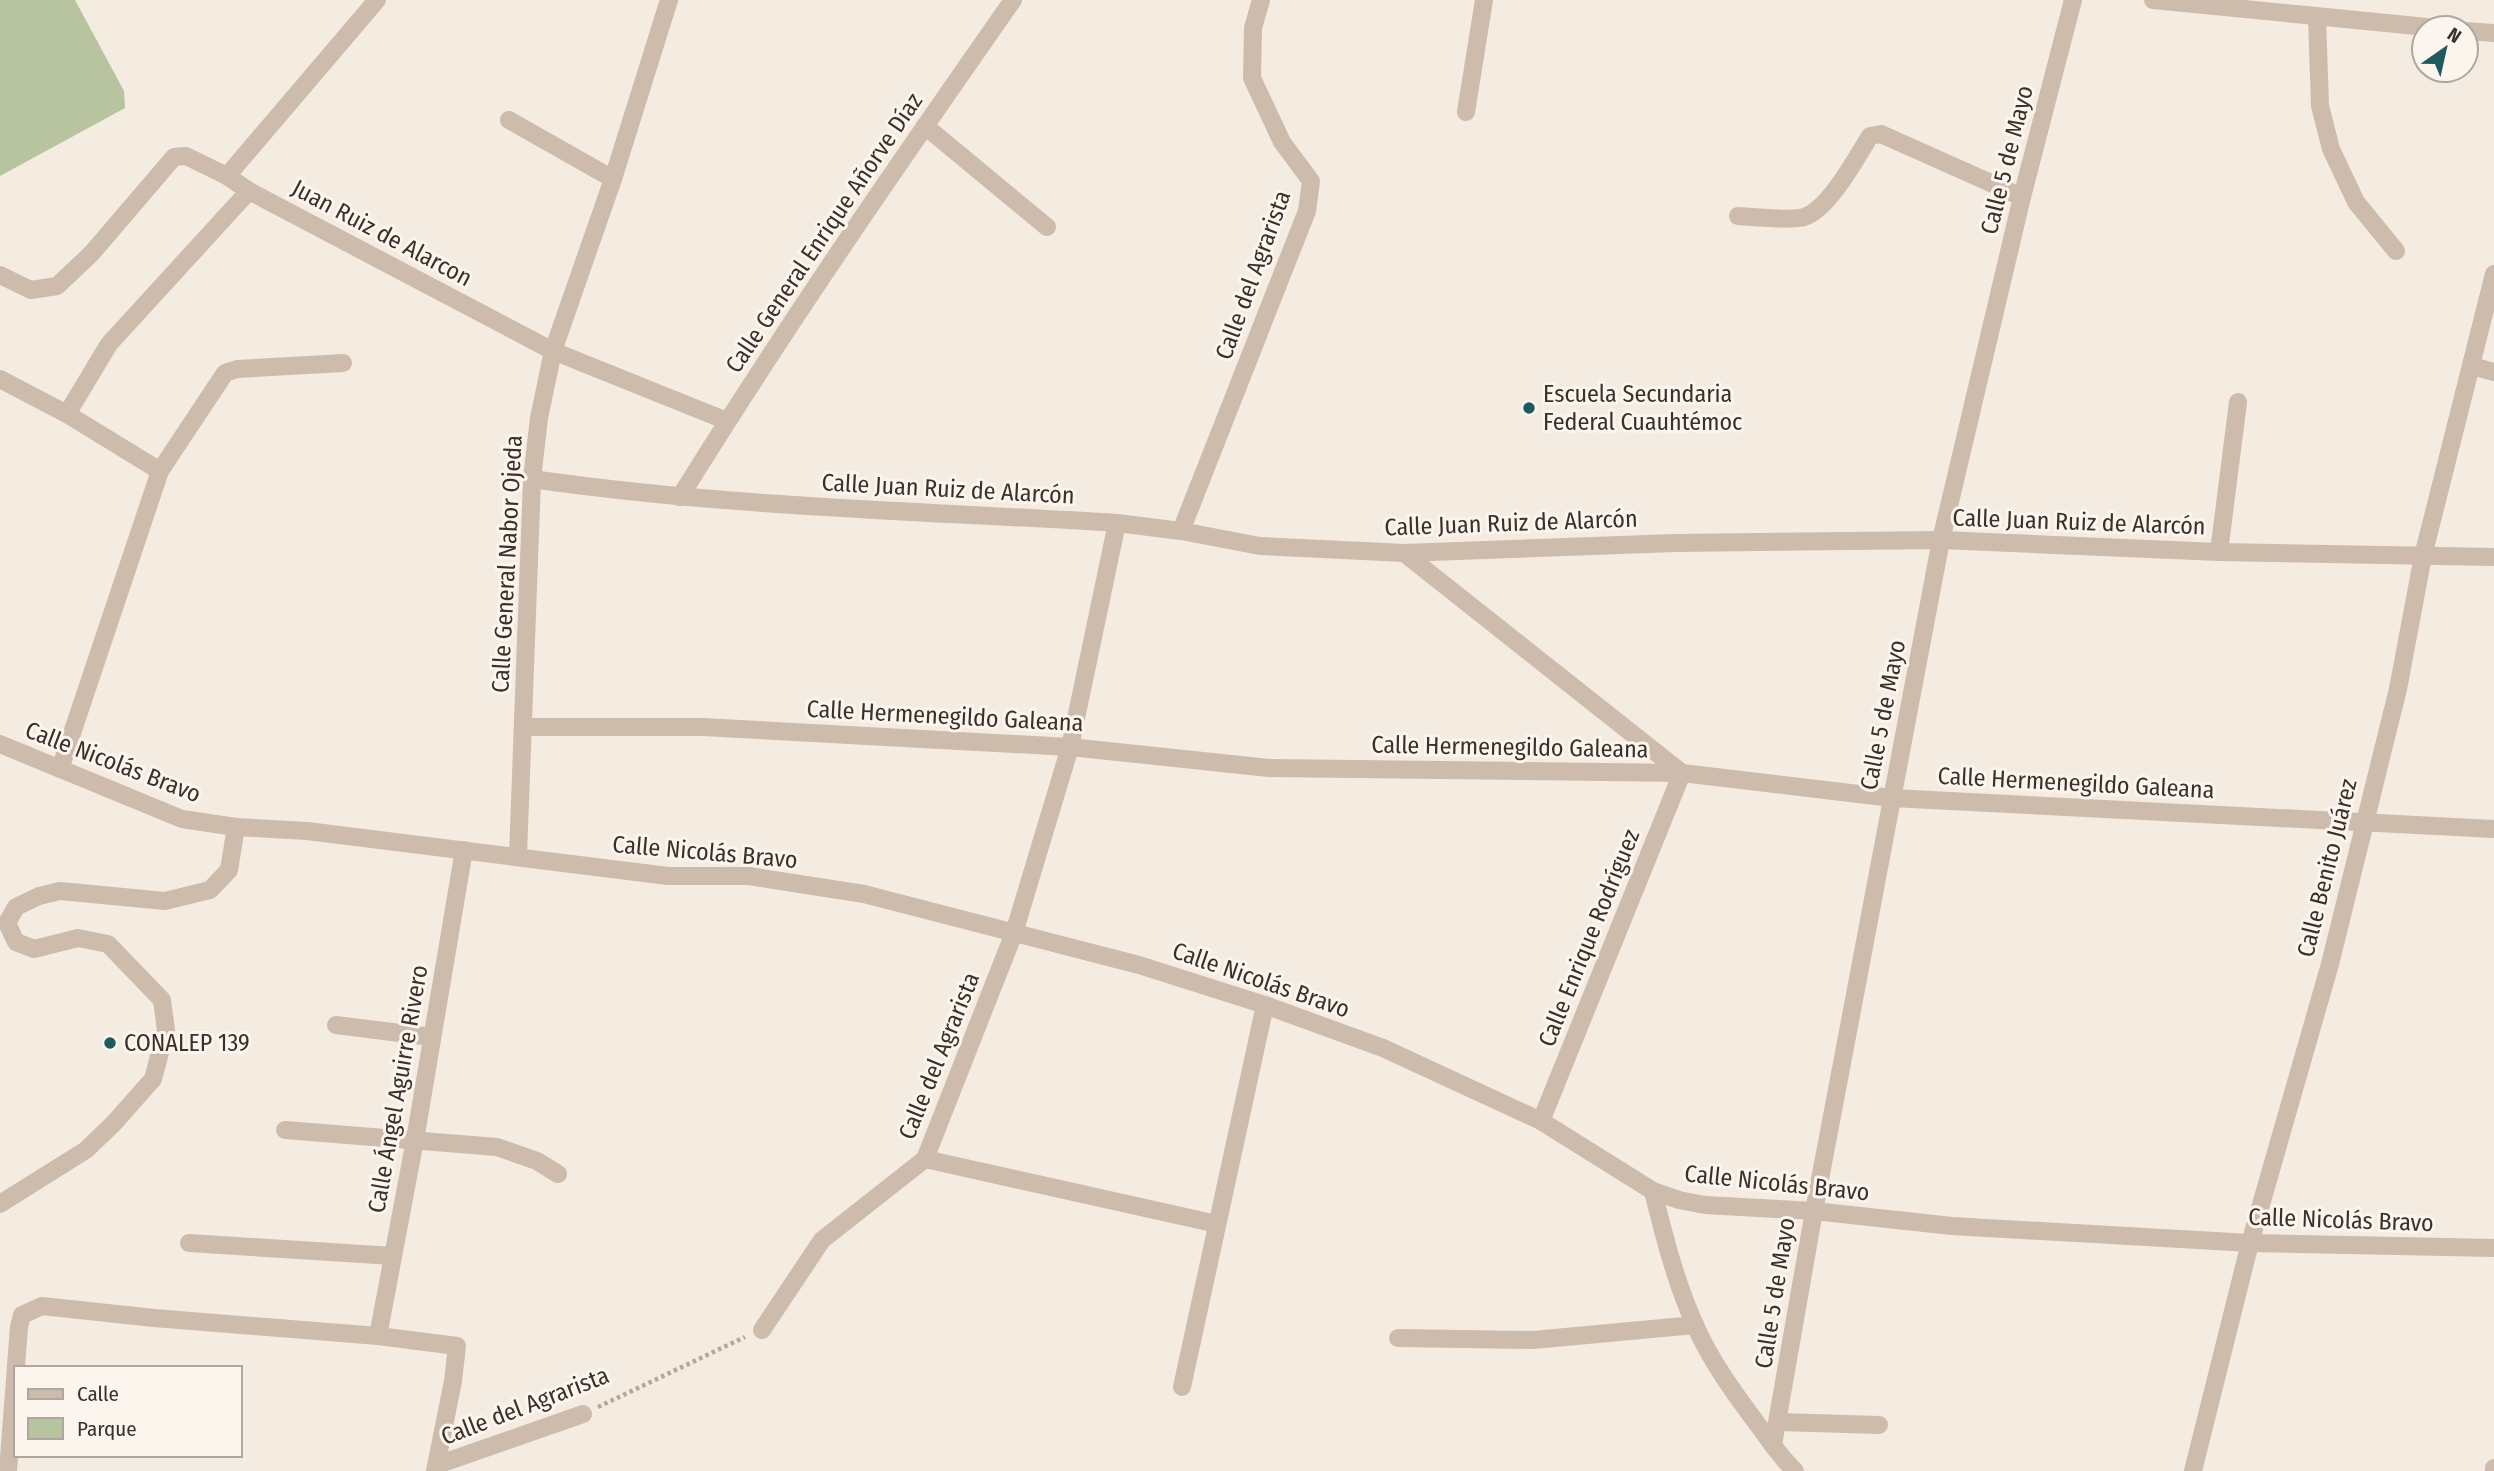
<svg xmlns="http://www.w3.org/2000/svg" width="2494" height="1471" viewBox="0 0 2494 1471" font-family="'Fira Sans Condensed',sans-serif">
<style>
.green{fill:#b8c4a0}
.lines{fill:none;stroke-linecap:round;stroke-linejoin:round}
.path{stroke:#b9a596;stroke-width:4.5;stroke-dasharray:3.5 3.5;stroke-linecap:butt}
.minor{stroke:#cdbbac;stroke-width:18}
.poi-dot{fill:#1f5a5e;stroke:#fbf5ee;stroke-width:2.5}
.labels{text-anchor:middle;stroke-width:6;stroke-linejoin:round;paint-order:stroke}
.street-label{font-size:24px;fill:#3b302b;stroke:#fbf5ee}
.poi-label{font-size:24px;fill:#3b302b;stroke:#fbf5ee;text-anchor:start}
</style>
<rect width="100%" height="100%" fill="#f4ebe1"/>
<polygon class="green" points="0,0 75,0 124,91 125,108 0,176"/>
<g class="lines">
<polyline class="path" points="598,1407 745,1337"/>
<g class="minor">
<polyline points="377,0 227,176 249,191 553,351 727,421"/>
<polyline points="2153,0 2437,28"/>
<polyline points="2317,17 2320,106 2331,149 2356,202 2396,251"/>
<polyline points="2466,31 2494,33"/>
<polyline points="1466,112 1484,0"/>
<polyline points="509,120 613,179"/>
<polyline points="925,126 1047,227"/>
<path d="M1738,216C1752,217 1793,221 1804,217C1829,209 1857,157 1870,136L1881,134L2022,197"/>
<polyline points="0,275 31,290 57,286 91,254 174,157 186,156 227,176"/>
<polyline points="2472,366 2494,372"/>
<polyline points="0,379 67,414 160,471"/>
<polyline points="67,414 109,344 249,191"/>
<path d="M532,479C726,507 922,511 1117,523L1181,531L1260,546L1404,553L1675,543L1941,540L2219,552L2494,557"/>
<path d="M680,497C785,327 899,163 1013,0"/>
<polyline points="1181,531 1307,211 1311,181 1282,142 1252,78 1253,28 1261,0"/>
<polyline points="2219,552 2238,402"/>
<polyline points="1404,553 1682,773 1541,1121"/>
<polyline points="524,727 703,727 1070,747 1269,768 1682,773 1892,798 2494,829"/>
<polyline points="0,744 182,819 236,827 307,831 668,876 749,876 864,894 1139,965 1265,1005 1383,1048 1541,1121 1653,1191 1679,1200 1705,1205 1814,1211 1952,1226 2250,1243 2494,1248"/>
<polyline points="60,769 160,471 225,373 237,369 343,363"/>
<polyline points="518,856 532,479 539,418 553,351 613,179 669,0"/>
<polyline points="336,1025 432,1037"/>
<polyline points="285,1130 497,1147 537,1161 558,1174"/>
<polyline points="925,1159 1217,1224"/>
<path d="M1653,1191C1664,1236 1676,1283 1695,1325C1710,1360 1735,1394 1758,1425C1770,1441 1780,1457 1795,1471"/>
<polyline points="0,1204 86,1150 114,1123 153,1079 166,1030 162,1000 108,944 78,938 34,949 16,942 7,923 16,907 39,896 60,891 165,901 210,890 229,870 236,827"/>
<polyline points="189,1243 393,1256"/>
<polyline points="762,1330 822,1240 925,1159 1014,933 1070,747 1117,523"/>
<polyline points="378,1336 415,1140 464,850"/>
<polyline points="1398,1338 1533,1340 1695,1325"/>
<polyline points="1182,1387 1265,1005"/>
<polyline points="1779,1422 1879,1425"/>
<polyline points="1773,1445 1814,1211 1941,540 2022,197 2073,0"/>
<polyline points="437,1465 583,1414"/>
<polyline points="8,1471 19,1327 22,1315 42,1306 154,1318 378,1336 457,1346 453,1381 435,1471"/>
<polyline points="2193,1471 2250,1243 2330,964 2398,689 2423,556 2494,274"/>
<polyline points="2494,1471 2494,1468"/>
</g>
</g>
<g class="poi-dot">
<circle cx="1529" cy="408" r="7"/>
<circle cx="110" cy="1043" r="7"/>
</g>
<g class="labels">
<g class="street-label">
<text transform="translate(2007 160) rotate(-76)" y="8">Calle 5 de Mayo</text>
<text transform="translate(382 233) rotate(28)" y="8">Juan Ruiz de Alarcon</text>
<text transform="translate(824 233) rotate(-56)" y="8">Calle General Enrique Añorve Díaz</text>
<text transform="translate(1253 275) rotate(-70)" y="8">Calle del Agrarista</text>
<text transform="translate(948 489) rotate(3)" y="8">Calle Juan Ruiz de Alarcón</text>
<text transform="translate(2079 522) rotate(2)" y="8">Calle Juan Ruiz de Alarcón</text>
<text transform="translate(1511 523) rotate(-2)" y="8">Calle Juan Ruiz de Alarcón</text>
<text transform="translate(507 564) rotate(-87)" y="8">Calle General Nabor Ojeda</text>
<text transform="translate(1883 715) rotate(-79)" y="8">Calle 5 de Mayo</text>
<text transform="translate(945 716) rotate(3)" y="8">Calle Hermenegildo Galeana</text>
<text transform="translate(1510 747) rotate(1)" y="8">Calle Hermenegildo Galeana</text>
<text transform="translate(113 762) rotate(21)" y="8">Calle Nicolás Bravo</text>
<text transform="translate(2076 783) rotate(3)" y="8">Calle Hermenegildo Galeana</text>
<text transform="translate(705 852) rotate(5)" y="8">Calle Nicolás Bravo</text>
<text transform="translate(2327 868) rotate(-76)" y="8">Calle Benito Juárez</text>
<text transform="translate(1589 938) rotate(-68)" y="8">Calle Enrique Rodríguez</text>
<text transform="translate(1261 980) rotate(19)" y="8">Calle Nicolás Bravo</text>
<text transform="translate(939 1056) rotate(-68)" y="8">Calle del Agrarista</text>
<text transform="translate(398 1089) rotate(-80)" y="8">Calle Ángel Aguirre Rivero</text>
<text transform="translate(1777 1183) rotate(6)" y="8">Calle Nicolás Bravo</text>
<text transform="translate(2341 1220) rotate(2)" y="8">Calle Nicolás Bravo</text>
<text transform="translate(1775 1293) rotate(-81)" y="8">Calle 5 de Mayo</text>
<text transform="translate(525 1406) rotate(-21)" y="8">Calle del Agrarista</text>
</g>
<g class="poi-label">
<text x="1543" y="402">Escuela Secundaria<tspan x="1543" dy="28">Federal Cuauhtémoc</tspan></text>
<text x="124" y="1051">CONALEP 139</text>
</g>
</g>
<rect x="14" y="1366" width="228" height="91" fill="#fbf5ee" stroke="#aea6a0" stroke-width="2"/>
<rect x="28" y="1389" width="35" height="10" fill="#cdbbac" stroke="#aea6a0" stroke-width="2"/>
<text x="77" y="1401" font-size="21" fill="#3b302b">Calle</text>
<rect x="28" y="1418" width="35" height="21" fill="#b8c4a0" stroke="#aea6a0" stroke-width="2"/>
<text x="77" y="1436" font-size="21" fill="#3b302b">Parque</text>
<g transform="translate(2445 49) rotate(34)"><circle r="33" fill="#fbf5ee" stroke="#aea6a0" stroke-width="2"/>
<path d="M0-5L12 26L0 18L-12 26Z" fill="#1f5a5e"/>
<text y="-10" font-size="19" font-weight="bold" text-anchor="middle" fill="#3b302b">N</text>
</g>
</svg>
